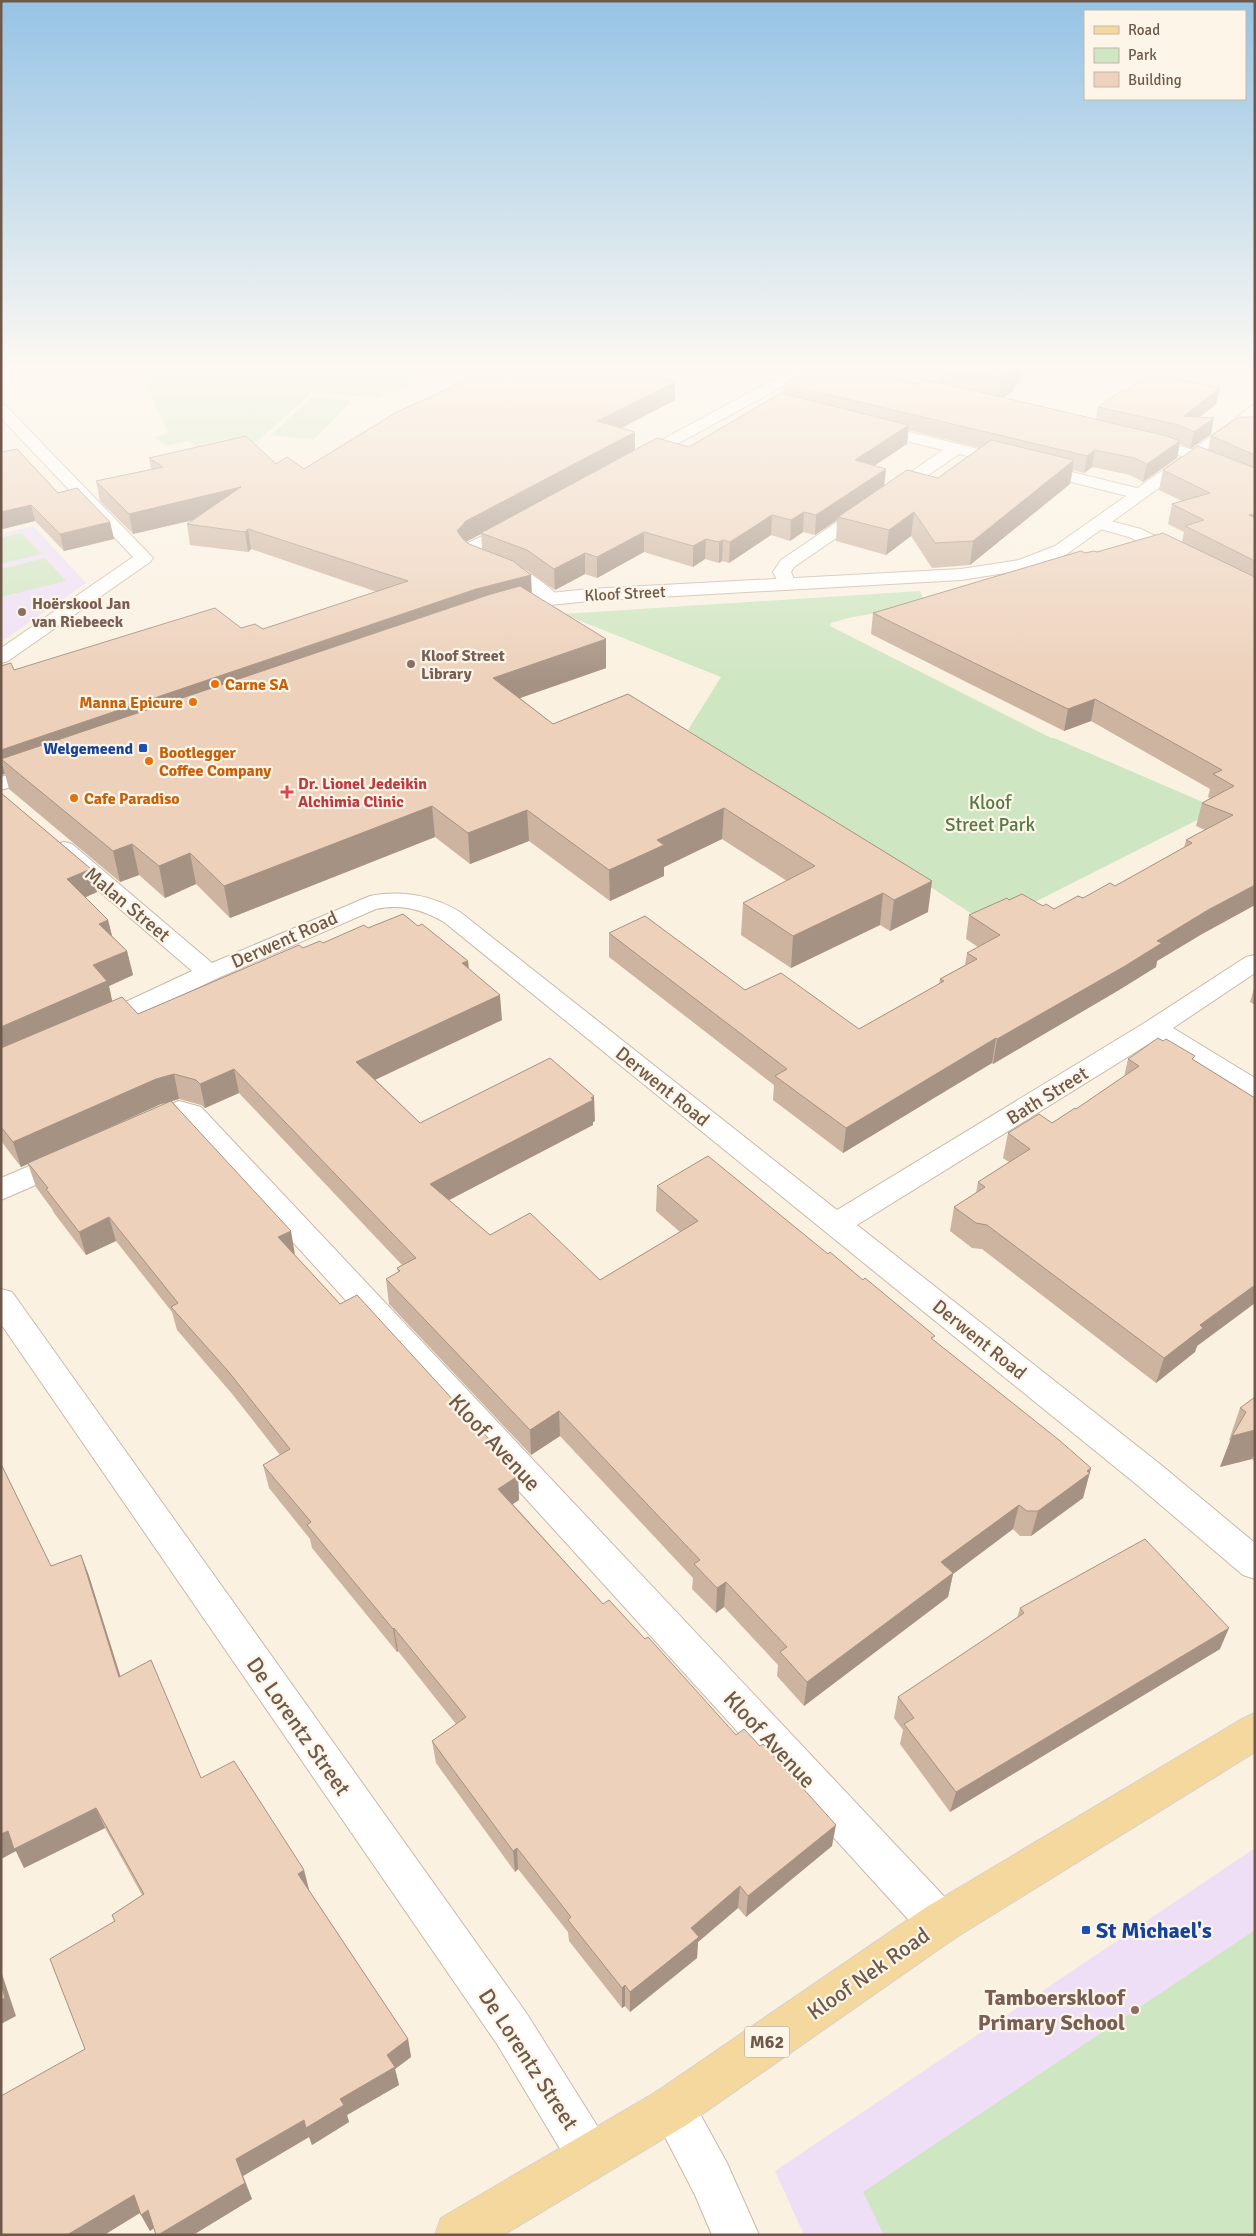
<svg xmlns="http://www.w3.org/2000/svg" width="1256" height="2236" viewBox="0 0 1256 2236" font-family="Signika,sans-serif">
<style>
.education{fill:#eedff6}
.green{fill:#cfe6c2}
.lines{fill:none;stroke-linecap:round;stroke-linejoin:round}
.minor-casing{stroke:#c9b9a9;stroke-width:2}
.tertiary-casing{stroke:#c9b9a9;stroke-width:2}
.primary-casing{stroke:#d7d1cc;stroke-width:2}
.minor{fill:#fff;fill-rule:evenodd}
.tertiary{fill:#fff;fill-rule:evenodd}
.primary{fill:#f4d89e;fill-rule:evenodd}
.wall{fill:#ccb4a1;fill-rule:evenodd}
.shaded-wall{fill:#a69283}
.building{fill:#edd1bb;stroke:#a69283}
.education-dot{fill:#8d6e63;stroke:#fdf5e7;stroke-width:2}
.food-dot{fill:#e8710a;stroke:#fdf5e7;stroke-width:2}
.transit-dot{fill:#1a4fb4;stroke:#fdf5e7;stroke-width:2}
.health-dot{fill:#e0444e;stroke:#fdf5e7;stroke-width:2}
.labels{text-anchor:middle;stroke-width:4.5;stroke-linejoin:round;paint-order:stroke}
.far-street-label{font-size:16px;fill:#6f594a;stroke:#fdf5e7}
.far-education-label{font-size:16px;font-weight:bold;fill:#785e54;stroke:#fdf5e7;text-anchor:start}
.far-food-label{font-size:16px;font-weight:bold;fill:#c56008;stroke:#fdf5e7;text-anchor:start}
.far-transit-label{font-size:16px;font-weight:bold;fill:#164399;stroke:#fdf5e7;text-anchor:end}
.far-health-label{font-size:16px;font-weight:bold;fill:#be3a42;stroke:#fdf5e7;text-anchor:start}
.shield{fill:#fdf5e7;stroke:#9a8879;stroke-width:1}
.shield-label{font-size:18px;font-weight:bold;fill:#6f594a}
.park-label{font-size:19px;fill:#547a46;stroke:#fdf5e7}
.street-label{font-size:19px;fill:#6f594a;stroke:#fdf5e7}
.near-street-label{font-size:22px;fill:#6f594a;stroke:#fdf5e7}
.near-transit-label{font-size:22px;font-weight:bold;fill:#164399;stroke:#fdf5e7;text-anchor:start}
.near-education-label{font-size:22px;font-weight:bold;fill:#785e54;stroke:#fdf5e7;text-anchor:end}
</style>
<rect width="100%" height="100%" fill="#faf1e1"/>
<g class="education">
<polygon points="33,526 86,583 1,642 1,534"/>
<polygon points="1255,1848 1255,2235 804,2235 775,2171"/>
</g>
<g class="green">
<polygon points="137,369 427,369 405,390 390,389 380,398 312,392 257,442 228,439 196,446 188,441 166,446 154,437 168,433 150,393"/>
<polygon points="867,369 943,369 922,382"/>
<polygon points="1160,369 1226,369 1213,380"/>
<polygon points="312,397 352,401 313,440 271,435"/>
<polygon points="22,533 41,554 1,564 1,538"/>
<polygon points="45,558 66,581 1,597 1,569"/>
<polygon points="920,591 926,604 848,618 831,623 830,626 1051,738 1054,738 1219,809 989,925 688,730 721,677 563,614"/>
<polygon points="1255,1930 1255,2235 884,2235 863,2192"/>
</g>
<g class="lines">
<g class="minor-casing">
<g id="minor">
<polygon points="793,369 811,369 809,372 644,462 632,462 630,459 632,456"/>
<polygon points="1247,369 1255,369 1255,377 1250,376"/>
<polygon points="1,404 6,406 153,558 150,562 8,661 1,663 1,648 133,557 1,418"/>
<polygon points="1255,405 1255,418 1240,429 1230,429 1227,426 1230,423 1250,407"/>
<polygon points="872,423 1145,490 1147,494 1145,498 1139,499 959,454 794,567 791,572 796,584 793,588 787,589 781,588 773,572 781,560 943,450 866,431 864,428 866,425"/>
<polygon points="1142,436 1191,449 1255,478 1255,489 1179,455 1136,444 1134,441 1136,438"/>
<polygon points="1099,518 1141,529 1184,550 1187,554 1184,558 1172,558 1129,537 1093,527 1090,523 1093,519"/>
<path d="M515,520L521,521L524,525L521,529L479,553C489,561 502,562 515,567C531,573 545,583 557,595L559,599L557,603C541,607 528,587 515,580C497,570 473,571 460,553L468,543Z"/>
<path d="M64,842L72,844L212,963L370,896C403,890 431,895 460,912L837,1210L1146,1022L1246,957L1255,955V973L1173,1028L1255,1078V1099L1245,1096L1155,1040L857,1225L1160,1464L1255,1543V1579L1243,1575L1136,1484L444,922C421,909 402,904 376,909L218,978L109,1030L100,1032L91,1030L87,1024L91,1018L192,971L56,854L53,849L56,844Z"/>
<polygon points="179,1101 201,1107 955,1908 961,1923 955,1938 940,1944 925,1938 182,1120 147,1133 137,1131 133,1124 137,1117"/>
<polygon points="67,1150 77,1153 81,1160 77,1167 1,1200 1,1178"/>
<polygon points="1,1289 12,1292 527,2014 606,2140 613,2156 606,2172 590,2179 574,2172 497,2044 1,1324"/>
<polygon points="672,2086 688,2092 727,2163 759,2235 712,2235 695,2195 650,2108 656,2092"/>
</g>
</g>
<g class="tertiary-casing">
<g id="tertiary">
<polygon points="1235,421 1255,425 1255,435 1238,431 1067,554 1050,562 1024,570 961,580 589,601 550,605 506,616 499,614 497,610 499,606 550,593 589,589 961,569 1019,560 1055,546 1230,423"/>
<polygon points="42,764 50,765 53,770 50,775 1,790 1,777"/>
</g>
</g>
<g class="primary-casing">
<polygon id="primary" points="1255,1713 1255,1752 955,1938 688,2124 503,2235 435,2235 441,2218 656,2092 925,1908 1242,1719"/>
</g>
<use href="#minor" class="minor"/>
<use href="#tertiary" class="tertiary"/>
<use href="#primary" class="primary"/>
</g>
<g class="wall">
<path d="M939,369H1022L1020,383L1014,387L1013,391L1003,398L1096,419L1098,407L1216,404L1200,417L1211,434L1190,449L1180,444L1177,458L1143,482L1130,475L1092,467L1084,473L1073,470L1070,484L970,565L932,568L911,536L886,555L836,541L837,520L815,535L803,532L790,541L771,535L729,563L722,561L719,563L705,559L693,567L644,552L597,578L585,574L555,590L528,571L524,569L532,594L606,639V668L520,698L553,724L628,694L928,912L890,931L880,925L791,968L741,935L743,903L787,881L722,839L664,867V876L610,901L529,841L470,864L435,837L230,918L196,884L165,898L139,875L120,882L9,789L5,774L1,775V666L14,670L241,628L263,629L377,592L251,549L248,552L190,545L187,524L194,520L133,534L100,501L96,481L151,469L149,458L276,464L304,469L675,400L621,428L635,450L689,447L783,394L784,384H917L938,382ZM908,430L980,448L938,478L884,485L874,466L907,444ZM481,534L482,549L469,544L466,542Z"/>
<polygon points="1255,417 1255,905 1202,934 1157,961 1156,967 1119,990 993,1064 992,1063 843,1153 773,1100 774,1085 609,957 609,933 745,990 859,1029 939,984 940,979 965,965 967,953 978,947 966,939 969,915 1009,900 1054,909 1115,886 1184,848 1186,840 1205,830 1196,826 1202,803 1210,798 1208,797 1210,789 1091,721 1064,731 871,634 873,613 1085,553 1182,542 1184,532 1168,524 1172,504 1182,501 1159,490 1163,470 1208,450 1211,436"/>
<polygon points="1,452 58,493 110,522 114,539 64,551 35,521 3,529 1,527"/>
<path d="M1,793L91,869L97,892L85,897L108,920L112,936L127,951L133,975L109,986L112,1001L138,1014L303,948L323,943L368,928L418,926L468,961L469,969L502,1020L375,1079L420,1123L595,1121L593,1122V1125L449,1200L490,1235L600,1280L680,1232L656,1211L657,1186L934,1341L1091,1468L1083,1498L1031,1536H1020L1013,1529L953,1574L948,1597L804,1706L777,1676L778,1665L724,1607L716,1613L692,1589L693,1578L560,1436L531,1455L389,1304L386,1279L398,1272L397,1268L402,1265L239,1093L205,1108L201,1105L179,1099L172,1101L295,1255L340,1304L500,1457L518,1476L519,1500L513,1504L603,1604L832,1846L746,1917L738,1908L698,1942L697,1958L630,2012L625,2006L622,2008L569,1941L568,1932L518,1869L515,1872L436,1763L432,1741L456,1724L398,1651L397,1652L312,1548L310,1539L269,1488L263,1465L280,1455L233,1395L177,1330L172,1312L116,1241L86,1255L54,1213L52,1209L36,1187L28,1164L21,1167L1,1141ZM167,1103L97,1133L161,1104Z"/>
<polygon points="1255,985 1255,1005 1250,1002"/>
<polygon points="1128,1059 1194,1060 1255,1098 1255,1303 1197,1346 1195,1352 1156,1383 982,1249 972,1248 950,1231 954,1207 976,1193 978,1182 1009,1162 1003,1158 1008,1133 1052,1123 1076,1109 1124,1077"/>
<polygon points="1255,1397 1255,1461 1252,1459 1220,1467 1230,1441 1229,1440 1240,1408"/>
<polygon points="1,1464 51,1566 81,1555 89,1576 120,1676 201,1778 304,1870 309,1890 408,2039 411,2057 395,2069 399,2085 347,2115 349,2122 312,2145 309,2137 243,2176 252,2199 193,2235 156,2235 154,2228 150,2231 140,2213 104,2235 1,2235 85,2049 114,1921 112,1915 142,1895 105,1828 24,1868 16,1851 1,1859"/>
<polygon points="1020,1608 1220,1649 950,1812 900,1744 903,1730 894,1718 898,1697 1017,1618"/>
</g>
<g class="shaded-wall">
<polygon points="1012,369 1022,369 1020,383 1014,387 1013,391 998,401 1001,377"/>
<polygon points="675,382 675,400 597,441 597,421"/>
<polygon points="1220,388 1216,404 1186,428 1184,416"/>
<polygon points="1214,418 1211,434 1190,449 1194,432"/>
<polygon points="909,425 907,444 853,480 855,460"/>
<polygon points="635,432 635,451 481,533 481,534 467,541 459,552 457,531 466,521"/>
<polygon points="1180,441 1177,458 1143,482 1147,464"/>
<polygon points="1095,450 1092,467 1084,473 1087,456"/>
<polygon points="1074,460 1070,484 970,565 973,541"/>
<polygon points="886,469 884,488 838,517 837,520 815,535 816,515"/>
<polygon points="241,487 244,508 133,534 129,514"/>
<polygon points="31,505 35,521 3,529 1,523 1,512"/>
<polygon points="804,512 803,532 790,541 791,520"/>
<polygon points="914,512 911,536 886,555 889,530"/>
<polygon points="1255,514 1255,532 1249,515"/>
<polygon points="772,515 771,535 729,563 730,542"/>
<polygon points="110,522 114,539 64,551 60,534"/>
<polygon points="248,529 251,549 248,552 245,532"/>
<polygon points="644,532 644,552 597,578 597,557"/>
<polygon points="706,539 705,559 693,567 693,546"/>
<polygon points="723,540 722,561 719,563 719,542"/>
<polygon points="585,553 585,574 555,590 554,569"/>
<polygon points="531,575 532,596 1,759 1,750 476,589"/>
<polygon points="606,639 606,668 494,707 493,678"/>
<polygon points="1095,699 1091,721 1064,731 1068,709"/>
<polygon points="1,760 5,774 1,775"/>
<polygon points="432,806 435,837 230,918 224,886"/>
<polygon points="724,808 722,839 664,867 664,876 610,901 609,870 657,840"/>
<polygon points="527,810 529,841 470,864 468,833"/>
<polygon points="132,844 139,875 120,882 113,851"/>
<polygon points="190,853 196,884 165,898 159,866"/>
<polygon points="91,869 97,892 73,903 67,879"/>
<polygon points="932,881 928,912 890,931 894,900"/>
<polygon points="1255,885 1255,905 1202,934 1157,961 1156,967 1119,990 993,1064 997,1039 1208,910"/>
<polygon points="883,893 880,925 791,968 793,936"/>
<polygon points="108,920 114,944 99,924"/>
<polygon points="127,951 133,975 109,986 113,1005 1,1055 1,1027 93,965"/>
<polygon points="468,961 470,985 462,963"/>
<polygon points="500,995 502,1020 360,1087 356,1062"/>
<polygon points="996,1038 992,1063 843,1153 846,1128"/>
<polygon points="234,1069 239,1093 205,1108 200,1084"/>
<polygon points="174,1074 179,1099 161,1104 21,1167 13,1142 156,1079"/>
<polygon points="594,1096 595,1121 593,1122 593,1125 432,1209 430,1184"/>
<polygon points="109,1217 116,1241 86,1255 79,1232"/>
<polygon points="291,1231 295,1255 278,1237"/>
<polygon points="1255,1285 1255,1303 1197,1346 1195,1352 1156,1383 1164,1358 1200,1325"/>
<polygon points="559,1411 560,1436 531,1455 530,1430"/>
<polygon points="1255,1430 1255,1453 1252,1459 1220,1467 1232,1436"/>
<polygon points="500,1451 501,1474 496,1453"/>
<polygon points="1091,1468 1083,1498 1031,1536 1038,1511"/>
<polygon points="518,1476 519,1500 500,1512 498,1489"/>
<polygon points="1019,1505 1013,1529 953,1574 948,1597 804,1706 807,1682 941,1562"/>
<polygon points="81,1555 89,1576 127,1697 119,1677"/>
<polygon points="726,1582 724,1607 716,1613 717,1588"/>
<polygon points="394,1628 398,1651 397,1652 393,1629"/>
<polygon points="1229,1628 1220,1649 950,1812 956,1792"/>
<polygon points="96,1808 105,1828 24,1868 16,1851 1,1859 1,1834 8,1831"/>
<polygon points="836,1825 832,1846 746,1917 748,1896"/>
<polygon points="517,1848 518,1869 515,1872 513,1851"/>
<polygon points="304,1870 309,1890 304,1894 298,1874"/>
<polygon points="740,1886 738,1908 698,1942 697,1958 630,2012 630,1992 691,1928"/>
<polygon points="1,1971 16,2016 1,2024"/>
<polygon points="625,1985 625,2006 622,2008 622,1988"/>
<polygon points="408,2039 411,2057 395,2069 399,2085 347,2115 349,2122 312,2145 306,2128 387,2055"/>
<polygon points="304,2120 309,2137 243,2176 252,2199 193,2235 158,2235 236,2159"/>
<polygon points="134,2195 143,2211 104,2235 67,2235"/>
<polygon points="148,2210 157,2226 150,2231 141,2215"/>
</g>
<g class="building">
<polygon points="491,369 625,369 675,382 597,421 635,432 466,521 457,531 463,539 469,544 513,561 531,575 476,589 1,750 1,666 11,663 14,670 215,608 241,628 255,624 263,629 408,581 248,529 245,532 187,524 241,487 129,514 96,481 163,467 149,458 246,436 276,464 287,457 304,469 397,412"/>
<polygon points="810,369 853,369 917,384 924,379 1167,436 1180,441 1147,464 1134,458 1095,450 1087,456 784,384"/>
<polygon points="965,369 1014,369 1001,377"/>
<polygon points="1150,373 1220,388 1184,416 1214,418 1194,432 1179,425 1098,407 1122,390 1126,391"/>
<polygon points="781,393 909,425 855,460 886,469 816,515 804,512 791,520 772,515 730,542 723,540 719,542 706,539 693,546 644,532 597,557 585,553 554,569 527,550 481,533 657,438 689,447"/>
<polygon points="1239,417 1255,417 1255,455 1211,436"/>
<polygon points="991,440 1074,460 973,541 935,543 914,512 889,530 838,517 907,470 938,478"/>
<polygon points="1198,446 1255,468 1255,514 1249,515 1255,518 1255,561 1185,526 1204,520 1172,504 1210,493 1163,470"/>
<polygon points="17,449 58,493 77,488 110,522 60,534 31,505 1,512 1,452"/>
<polygon points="1163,533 1255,577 1255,885 1208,910 1157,941 1162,943 1125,966 997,1039 996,1038 846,1128 775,1076 787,1069 609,933 645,916 745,990 781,973 859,1029 944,981 940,979 977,959 967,953 1000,935 969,915 1007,898 1009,900 1022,894 1043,906 1046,904 1054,909 1078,896 1083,898 1110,883 1115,886 1192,843 1186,840 1233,815 1202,803 1234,786 1213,774 1222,770 1095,699 1068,709 873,613 1081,551 1085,553 1094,551 1097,552"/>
<polygon points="520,586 606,639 493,678 553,724 628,694 932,881 894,900 883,893 793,936 743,903 815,866 724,808 657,840 664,845 609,870 527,810 468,833 432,806 224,886 190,853 159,866 132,844 113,851 1,759 491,594"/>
<polygon points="1,793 91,869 67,879 108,920 99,924 127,951 93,965 107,981 1,1027"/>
<polygon points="403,914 418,926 422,924 468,961 462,963 500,995 356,1062 420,1123 550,1058 594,1096 591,1098 593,1100 430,1184 490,1235 530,1213 600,1280 698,1221 657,1186 708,1156 828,1254 830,1252 863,1280 865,1278 935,1336 931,1338 1059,1440 1091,1468 1087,1471 1090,1473 1038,1511 1027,1511 1019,1505 941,1562 953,1573 807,1682 780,1652 787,1647 726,1582 717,1588 694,1564 700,1560 559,1411 530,1430 386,1279 400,1271 397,1268 416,1258 234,1069 200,1084 196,1080 174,1074 156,1079 13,1142 1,1127 1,1048 122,997 138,1014 299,945 303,948 320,941 323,943 364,925 368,928"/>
<polygon points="1158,1038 1163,1041 1166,1039 1195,1056 1192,1059 1255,1098 1255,1285 1200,1325 1203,1328 1164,1358 987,1225 976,1223 954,1207 985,1187 978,1182 1030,1149 1008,1133 1039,1114 1052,1123 1075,1108 1076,1109 1139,1066 1128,1059"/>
<polygon points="171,1101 291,1231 278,1237 340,1304 357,1295 500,1451 496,1453 518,1476 498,1489 603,1604 609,1600 645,1639 648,1637 736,1735 744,1729 760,1746 763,1744 836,1825 748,1896 740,1886 691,1928 699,1937 630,1992 625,1985 622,1988 568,1920 571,1917 517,1848 513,1851 432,1741 466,1717 394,1628 393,1629 307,1525 311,1522 263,1465 290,1449 228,1371 171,1307 178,1303 109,1217 79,1232 46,1189 48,1188 28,1163"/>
<polygon points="1255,1397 1255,1430 1232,1436 1246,1412 1240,1408"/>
<polygon points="1,1464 51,1566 81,1555 119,1677 151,1660 201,1778 234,1761 304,1870 298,1874 408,2039 387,2055 395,2067 340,2099 344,2105 306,2128 304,2120 236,2159 245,2183 158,2235 156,2235 148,2210 141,2215 134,2195 67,2235 1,2235 1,2096 85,2049 50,1959 115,1921 112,1915 144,1894 96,1808 14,1849 8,1831 1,1834"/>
<polygon points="1145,1539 1229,1628 956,1792 904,1724 914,1718 898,1697 1024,1613 1020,1608"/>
<polygon points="1,1985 5,1998 1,2000"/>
</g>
<linearGradient id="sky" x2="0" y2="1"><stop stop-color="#95c3e5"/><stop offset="0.54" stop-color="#fdf9f2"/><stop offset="1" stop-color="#fdf9f2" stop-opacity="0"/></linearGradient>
<rect width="1256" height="682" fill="url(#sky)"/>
<g class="education-dot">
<circle cx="22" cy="612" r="5"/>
<circle cx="411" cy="664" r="5"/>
<circle cx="1135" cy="2010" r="5"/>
</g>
<g class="food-dot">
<circle cx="215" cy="684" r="5"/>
<circle cx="193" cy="702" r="5"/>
<circle cx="149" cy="761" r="5"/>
<circle cx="74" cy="798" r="5"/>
</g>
<g class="transit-dot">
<rect x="138" y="743" width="10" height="10" rx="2.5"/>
<rect x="1081" y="1925" width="10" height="10" rx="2.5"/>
</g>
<path class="health-dot" d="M284.5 784.5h5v5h5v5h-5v5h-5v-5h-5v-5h5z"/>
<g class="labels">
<g class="far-street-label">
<text transform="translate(625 593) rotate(-3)" y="6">Kloof Street</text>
</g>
<g class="far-education-label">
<text x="32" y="609">Hoërskool Jan<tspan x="32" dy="18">van Riebeeck</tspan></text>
<text x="421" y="661">Kloof Street<tspan x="421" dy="18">Library</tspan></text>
</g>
<g class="far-food-label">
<text x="225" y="690">Carne SA</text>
<text x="183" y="708" text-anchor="end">Manna Epicure</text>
<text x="159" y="758">Bootlegger<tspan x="159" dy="18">Coffee Company</tspan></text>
<text x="84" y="804">Cafe Paradiso</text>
</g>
<g class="far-transit-label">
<text x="133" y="754">Welgemeend</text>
</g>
<g class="far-health-label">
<text x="298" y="789">Dr. Lionel Jedeikin<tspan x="298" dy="18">Alchimia Clinic</tspan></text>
</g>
<rect class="shield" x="744.5" y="2026.5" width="45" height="31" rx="4"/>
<g class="shield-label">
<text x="767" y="2048">M62</text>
</g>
<g class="park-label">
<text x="990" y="809">Kloof<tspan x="990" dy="22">Street Park</tspan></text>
</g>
<g class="street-label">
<text transform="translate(128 904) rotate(40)" y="7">Malan Street</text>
<text transform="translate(284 939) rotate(-24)" y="7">Derwent Road</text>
<text transform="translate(663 1086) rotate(39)" y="7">Derwent Road</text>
<text transform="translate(1047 1095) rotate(-32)" y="7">Bath Street</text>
<text transform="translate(980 1339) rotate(39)" y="7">Derwent Road</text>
</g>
<g class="near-street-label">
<text transform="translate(495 1442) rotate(47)" y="8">Kloof Avenue</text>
<text transform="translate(299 1726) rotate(55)" y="8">De Lorentz Street</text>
<text transform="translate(770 1739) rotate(47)" y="8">Kloof Avenue</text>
<text transform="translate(868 1973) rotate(-35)" y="8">Kloof Nek Road</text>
<text transform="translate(529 2059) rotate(57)" y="8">De Lorentz Street</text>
</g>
<g class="near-transit-label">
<text x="1096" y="1938">St Michael's</text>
</g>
<g class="near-education-label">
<text x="1125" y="2005">Tamboerskloof<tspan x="1125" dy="25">Primary School</tspan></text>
</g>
</g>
<rect width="1256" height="2236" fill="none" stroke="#6f594a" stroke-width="5"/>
<rect x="1084" y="10" width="162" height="90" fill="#fdf5e7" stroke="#c4b7a8"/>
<rect x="1094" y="26" width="25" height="8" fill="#f4d89e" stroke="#c4b7a8"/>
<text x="1128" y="35" font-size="15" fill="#6f594a">Road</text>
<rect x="1094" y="48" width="25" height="15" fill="#cfe6c2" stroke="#c4b7a8"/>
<text x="1128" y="60" font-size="15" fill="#6f594a">Park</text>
<rect x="1094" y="72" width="25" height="15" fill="#edd1bb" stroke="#c4b7a8"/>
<text x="1128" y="85" font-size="15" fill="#6f594a">Building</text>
</svg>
